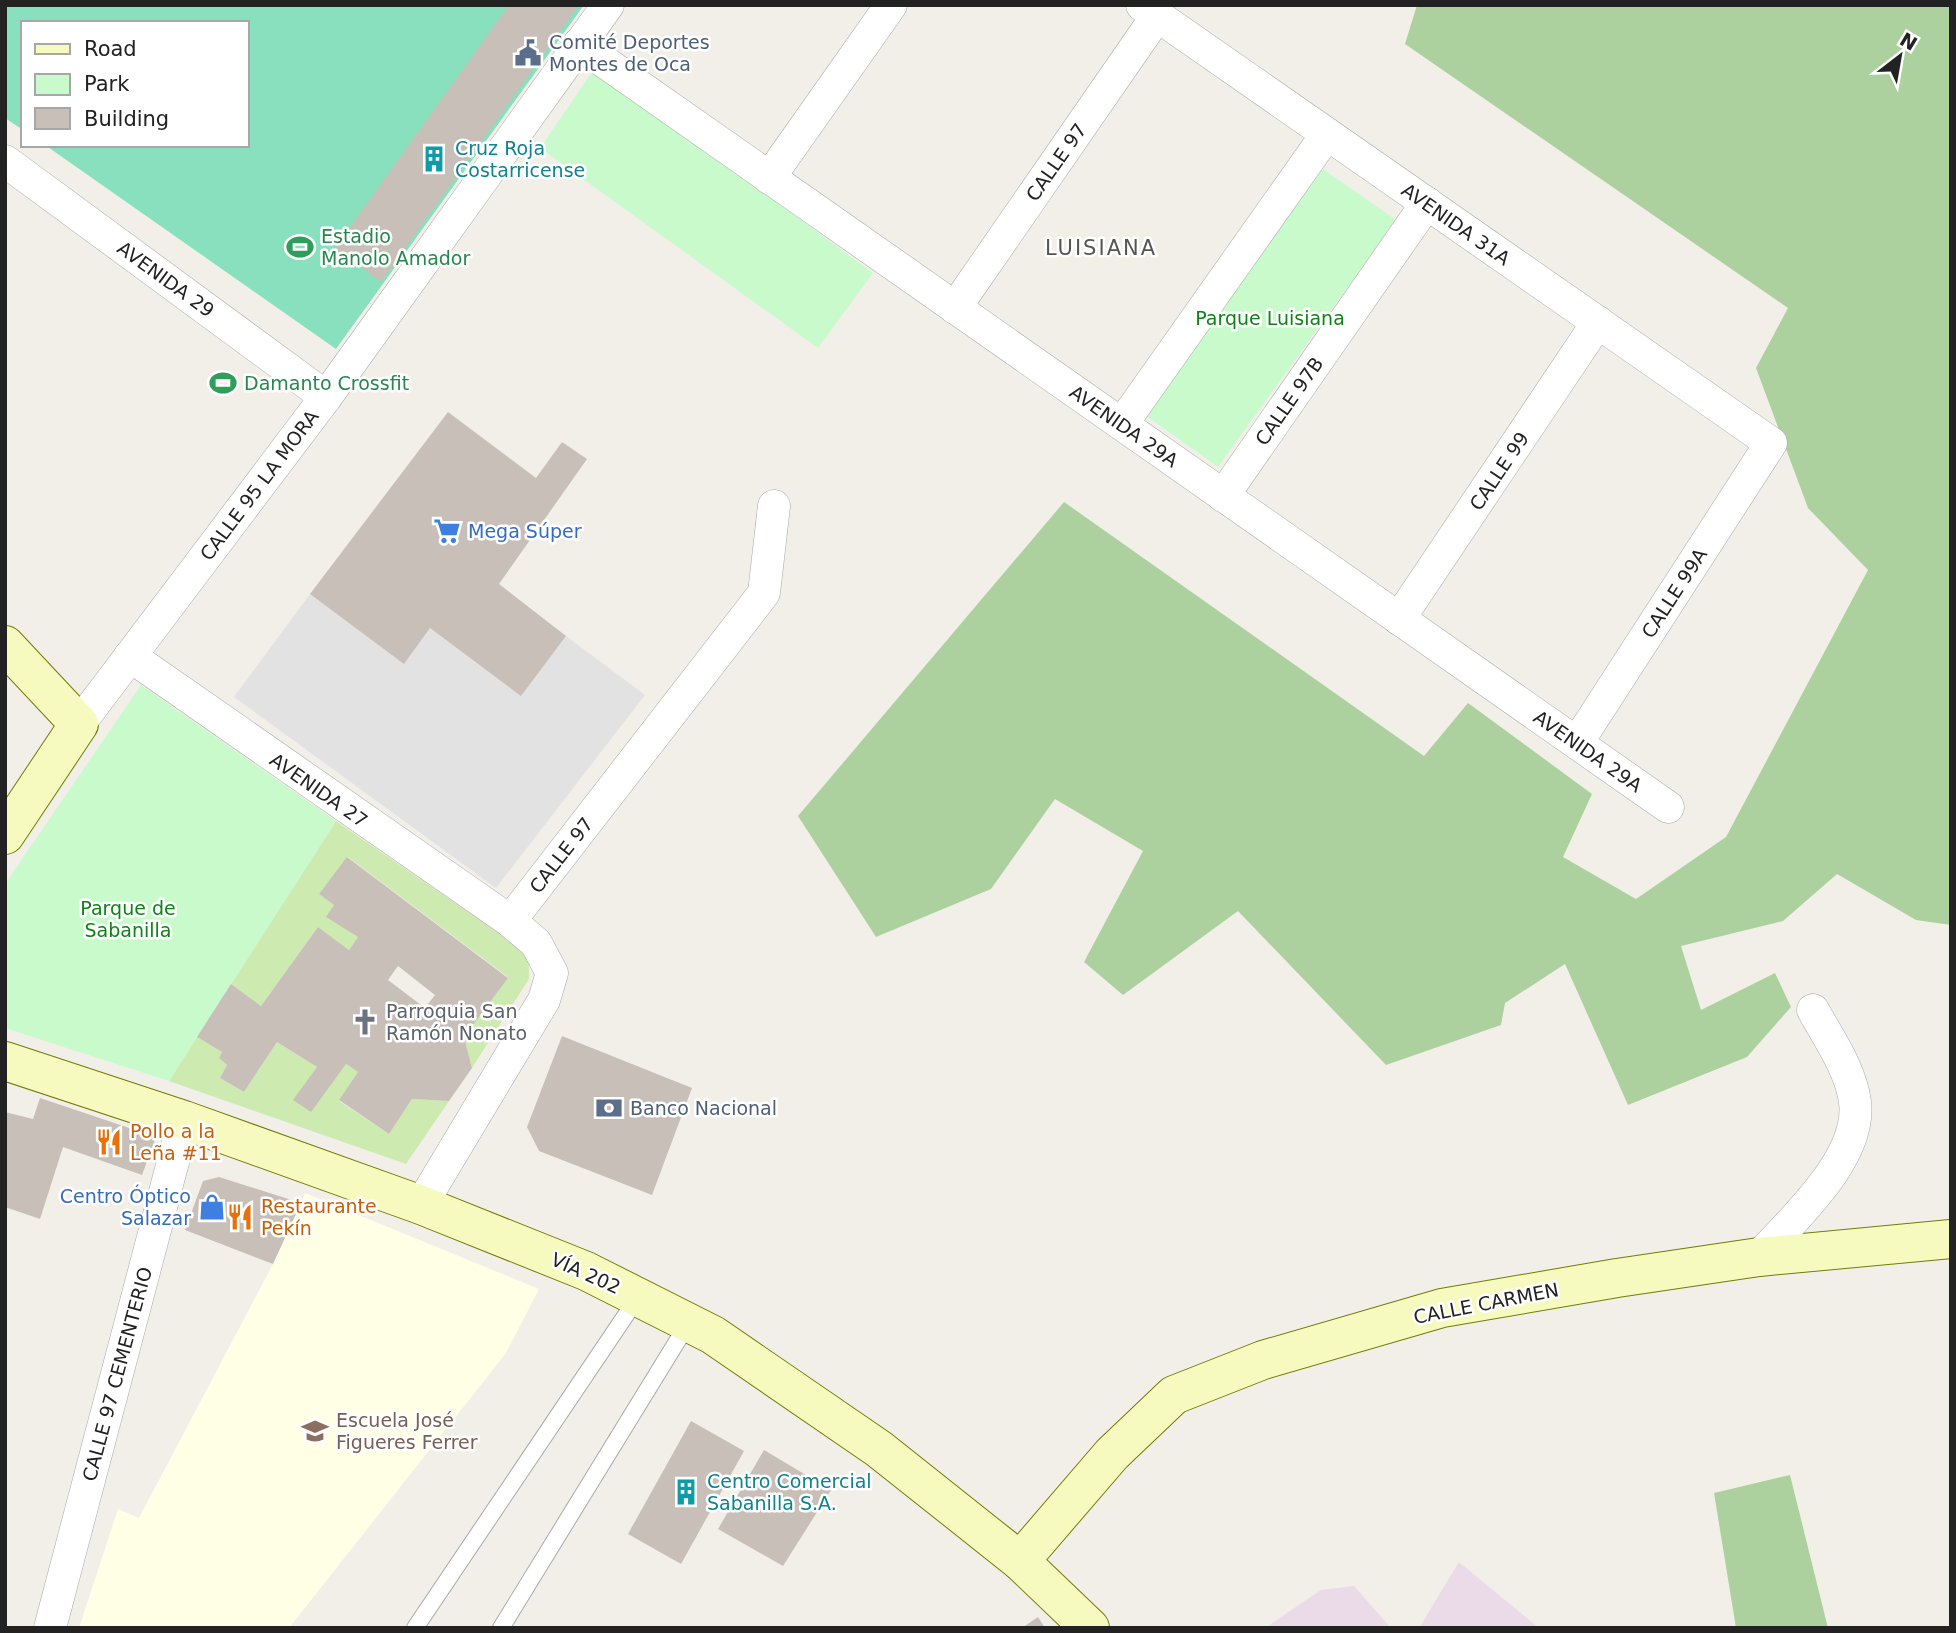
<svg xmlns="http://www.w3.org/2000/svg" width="1956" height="1633" viewBox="0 0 1956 1633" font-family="'DejaVu Sans',sans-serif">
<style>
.industrial{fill:#ebdbe8}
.education{fill:#ffffe5}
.grass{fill:#cdebb0}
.forest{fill:#add19e}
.park{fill:#c8facc}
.pitch{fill:#88e0be}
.parking{fill:#e2e2e2}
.building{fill:#c7bfb8;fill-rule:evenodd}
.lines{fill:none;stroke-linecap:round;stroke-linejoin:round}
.lane-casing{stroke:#a9a9a9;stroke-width:18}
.street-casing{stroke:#a9a9a9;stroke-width:33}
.secondary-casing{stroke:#707d05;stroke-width:40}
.lane{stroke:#fff;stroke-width:16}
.street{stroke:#fff;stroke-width:32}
.secondary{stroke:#f7fabf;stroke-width:38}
.labels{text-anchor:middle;stroke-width:5;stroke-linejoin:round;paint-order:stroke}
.service-label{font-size:19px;fill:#4e5e75;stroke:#fff;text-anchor:start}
.culture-label{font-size:19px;fill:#0d838f;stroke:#fff;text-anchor:start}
.street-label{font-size:19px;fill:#222;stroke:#fff}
.leisure-label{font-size:19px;fill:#27864d;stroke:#fff;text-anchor:start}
.park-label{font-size:19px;fill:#0c8416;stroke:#fff}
.shop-label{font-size:19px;fill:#366cbe;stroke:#fff;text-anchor:start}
.worship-label{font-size:19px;fill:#5b616d;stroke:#fff;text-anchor:start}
.food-label{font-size:19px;fill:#c56008;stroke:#fff;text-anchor:start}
.education-label{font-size:19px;fill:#785e54;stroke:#fff;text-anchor:start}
.neighbourhood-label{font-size:21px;letter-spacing:2px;fill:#555;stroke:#fff}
</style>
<rect width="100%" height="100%" fill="#f2efe9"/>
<g class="industrial">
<polygon points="1459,1562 1539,1628 1419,1628"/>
<polygon points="1354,1586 1391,1628 1265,1628 1321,1590"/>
</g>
<polygon class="education" points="305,1193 539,1289 506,1353 289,1628 79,1628 118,1509 139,1518 273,1264"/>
<g class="grass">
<polygon points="336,821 523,950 529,962 529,979 472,1068 464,1037 508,977 348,857 319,894 334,905 327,917 358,937 349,950 318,927 261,1006 231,984"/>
<polygon points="197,1037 222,1052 219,1058 227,1065 220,1078 244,1092 277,1042 317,1067 346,1064 358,1072 339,1101 389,1134 412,1099 449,1101 406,1164 169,1081"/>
</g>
<g class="forest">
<polygon points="1417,5 1951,5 1951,925 1916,920 1837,874 1783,921 1681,946 1701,1010 1775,973 1791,1007 1747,1057 1628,1105 1565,964 1505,1003 1501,1025 1386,1065 1238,911 1123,995 1084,962 1143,851 1055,799 991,889 876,937 798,816 1064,502 1424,756 1468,703 1592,794 1563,857 1636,899 1726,837 1868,570 1808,508 1756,368 1788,308 1405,44"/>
<polygon points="1790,1475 1828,1628 1736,1628 1714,1493"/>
</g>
<g class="park">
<polygon points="594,69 873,273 818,348 540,148"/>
<polygon points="1323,169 1396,220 1218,467 1145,415"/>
<polygon points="141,685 336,821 169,1081 5,1028 5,884"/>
</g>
<polygon class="pitch" points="5,5 584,5 336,349 45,145 247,145 247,23 23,23 23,130 5,118"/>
<polygon class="parking" points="310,594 404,663 430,628 521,695 566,636 645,695 496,888 234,697"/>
<g class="building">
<polygon points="509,5 579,5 381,282 335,248"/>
<polygon points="448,412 536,478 562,442 587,459 499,584 566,636 521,696 430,628 404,664 310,594"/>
<path d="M347,857L508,978L464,1037L472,1068L449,1101L412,1099L389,1134L339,1100L358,1072L346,1064L311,1112L293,1100L317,1067L277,1042L244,1092L220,1078L227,1065L219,1058L222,1052L197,1037L231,984L261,1006L318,927L349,950L358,937L326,917L334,905L319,894ZM398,966L435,995L425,1008L388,980Z"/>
<polygon points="562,1036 692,1088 652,1195 539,1151 527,1127"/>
<polygon points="40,1098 156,1137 142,1175 63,1147 40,1219 5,1207 5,1112 33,1119"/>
<polygon points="219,1177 301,1203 273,1264 185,1230 203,1181"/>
<polygon points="691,1421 744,1451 681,1564 628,1534"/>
<polygon points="764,1450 831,1490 783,1566 718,1529"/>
<polygon points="1038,1617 1045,1628 1022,1628"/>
</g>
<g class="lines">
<g class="lane-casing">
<g id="lane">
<polyline points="415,1628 638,1297"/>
<polyline points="501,1628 689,1322"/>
</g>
</g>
<g class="street-casing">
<g id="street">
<polyline points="1142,5 1771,443 1577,743"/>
<polyline points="579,44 1668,807"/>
<polyline points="5,161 326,397"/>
<polyline points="769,178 891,5"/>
<polyline points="955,308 1157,16"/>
<polyline points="1122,424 1327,134"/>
<polyline points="1223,496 1427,203"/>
<polyline points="1399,619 1598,322"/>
<polyline points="130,656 510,921 536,943 552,973 544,1000 421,1205"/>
<polyline points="79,724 326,397 608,5"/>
<polyline points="510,921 764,593 774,506"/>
<path d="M1759,1257C1793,1219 1862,1158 1855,1102C1851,1070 1829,1039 1813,1010"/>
<polyline points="50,1628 184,1120"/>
</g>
</g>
<g class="secondary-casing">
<g id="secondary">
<polyline points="5,645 79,724 5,835"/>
<polyline points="5,1061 184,1120 421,1205 586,1271 713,1335 879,1449 1020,1561 1090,1628"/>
<polyline points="1020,1561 1112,1454 1174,1395 1263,1360 1442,1308 1617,1278 1759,1257 1951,1239"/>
</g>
</g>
<use href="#lane" class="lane"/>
<use href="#street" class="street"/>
<use href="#secondary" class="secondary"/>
</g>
<defs>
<g id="civic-bare" transform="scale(2.1)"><path d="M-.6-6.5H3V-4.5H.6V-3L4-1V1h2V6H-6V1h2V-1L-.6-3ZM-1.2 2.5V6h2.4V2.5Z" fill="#5c6f8a" stroke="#fff" stroke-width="2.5" paint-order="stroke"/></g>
<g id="building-bare" transform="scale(2.1)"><path d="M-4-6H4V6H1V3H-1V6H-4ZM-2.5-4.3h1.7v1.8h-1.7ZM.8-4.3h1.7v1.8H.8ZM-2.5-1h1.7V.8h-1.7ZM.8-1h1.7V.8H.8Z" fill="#0f9aa8" stroke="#fff" stroke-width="2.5" paint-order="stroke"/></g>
<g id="stadium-bare" transform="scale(2.1)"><path d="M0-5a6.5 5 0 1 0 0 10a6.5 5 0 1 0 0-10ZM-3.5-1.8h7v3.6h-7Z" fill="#2e9e5b" stroke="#fff" stroke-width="2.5" paint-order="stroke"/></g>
<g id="supermarket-bare" transform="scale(2.1)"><path d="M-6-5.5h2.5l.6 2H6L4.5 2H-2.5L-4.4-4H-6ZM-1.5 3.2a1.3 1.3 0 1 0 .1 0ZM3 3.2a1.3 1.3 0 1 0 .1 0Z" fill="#3f7fe0" stroke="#fff" stroke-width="2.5" paint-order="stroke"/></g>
<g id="church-bare" transform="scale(2.1)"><path d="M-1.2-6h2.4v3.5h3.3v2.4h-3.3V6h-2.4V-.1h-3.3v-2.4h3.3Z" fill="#6b7280" stroke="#fff" stroke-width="2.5" paint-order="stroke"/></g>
<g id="bank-bare" transform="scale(2.1)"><path d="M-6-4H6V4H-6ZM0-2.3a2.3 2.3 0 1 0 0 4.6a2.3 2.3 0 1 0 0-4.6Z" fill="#5c6f8a" stroke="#fff" stroke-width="2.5" paint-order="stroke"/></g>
<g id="restaurant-bare" transform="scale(2.1)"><path d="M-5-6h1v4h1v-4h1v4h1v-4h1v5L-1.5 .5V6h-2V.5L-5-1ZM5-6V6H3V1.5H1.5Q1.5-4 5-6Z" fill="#e8710a" stroke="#fff" stroke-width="2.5" paint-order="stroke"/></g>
<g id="shop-bare" transform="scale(2.1)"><path d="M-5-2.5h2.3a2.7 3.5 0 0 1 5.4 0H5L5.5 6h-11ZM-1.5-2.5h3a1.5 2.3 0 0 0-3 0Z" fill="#3f7fe0" stroke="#fff" stroke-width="2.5" paint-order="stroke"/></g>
<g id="school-bare" transform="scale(2.1)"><path d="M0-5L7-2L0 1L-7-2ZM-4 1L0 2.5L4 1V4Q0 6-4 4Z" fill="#8d6e63" stroke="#fff" stroke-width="2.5" paint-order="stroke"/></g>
</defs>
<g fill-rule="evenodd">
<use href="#civic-bare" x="528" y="53"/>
<use href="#building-bare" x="434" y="159"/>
<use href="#stadium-bare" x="300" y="247"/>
<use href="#stadium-bare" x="223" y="383"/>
<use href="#supermarket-bare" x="447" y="531"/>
<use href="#church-bare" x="365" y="1022"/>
<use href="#bank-bare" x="609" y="1108"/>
<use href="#restaurant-bare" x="109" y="1142"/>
<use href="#shop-bare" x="212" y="1207"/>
<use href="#restaurant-bare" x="240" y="1217"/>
<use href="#school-bare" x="315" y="1431"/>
<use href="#building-bare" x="686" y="1492"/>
</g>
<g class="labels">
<g class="service-label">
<text x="549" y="49">Comité Deportes<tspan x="549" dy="22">Montes de Oca</tspan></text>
<text x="630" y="1115">Banco Nacional</text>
</g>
<g class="culture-label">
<text x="455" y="155">Cruz Roja<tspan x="455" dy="22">Costarricense</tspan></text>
<text x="707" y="1488">Centro Comercial<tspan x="707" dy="22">Sabanilla S.A.</tspan></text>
</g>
<g class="street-label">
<text transform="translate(1056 162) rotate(-55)" y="7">CALLE 97</text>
<text transform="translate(1456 224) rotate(35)" y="7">AVENIDA 31A</text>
<text transform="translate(166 279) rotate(36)" y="7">AVENIDA 29</text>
<text transform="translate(1289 401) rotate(-55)" y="7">CALLE 97B</text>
<text transform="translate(1124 426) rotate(35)" y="7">AVENIDA 29A</text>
<text transform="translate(1499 471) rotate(-56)" y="7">CALLE 99</text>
<text transform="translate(259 485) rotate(-53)" y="7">CALLE 95 LA MORA</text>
<text transform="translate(1674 593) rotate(-57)" y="7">CALLE 99A</text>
<text transform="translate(1588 751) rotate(35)" y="7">AVENIDA 29A</text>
<text transform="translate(319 790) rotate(35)" y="7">AVENIDA 27</text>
<text transform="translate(561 855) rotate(-52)" y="7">CALLE 97</text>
<text transform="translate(586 1273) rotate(24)" y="7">VÍA 202</text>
<text transform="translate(1486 1303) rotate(-11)" y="7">CALLE CARMEN</text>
<text transform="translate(117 1374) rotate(-75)" y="7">CALLE 97 CEMENTERIO</text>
</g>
<g class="leisure-label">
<text x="321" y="243">Estadio<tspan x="321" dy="22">Manolo Amador</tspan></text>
<text x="244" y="390">Damanto Crossfit</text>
</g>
<g class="park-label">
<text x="1270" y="325">Parque Luisiana</text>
<text x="128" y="915">Parque de<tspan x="128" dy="22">Sabanilla</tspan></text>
</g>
<g class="shop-label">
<text x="468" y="538">Mega Súper</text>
<text x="191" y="1203" text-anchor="end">Centro Óptico<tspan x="191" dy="22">Salazar</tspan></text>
</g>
<g class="worship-label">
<text x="386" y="1018">Parroquia San<tspan x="386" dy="22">Ramón Nonato</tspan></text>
</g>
<g class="food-label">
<text x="130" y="1138">Pollo a la<tspan x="130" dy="22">Leña #11</tspan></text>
<text x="261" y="1213">Restaurante<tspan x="261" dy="22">Pekín</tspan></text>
</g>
<g class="education-label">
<text x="336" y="1427">Escuela José<tspan x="336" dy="22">Figueres Ferrer</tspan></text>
</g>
<g class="neighbourhood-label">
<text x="1101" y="255">LUISIANA</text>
</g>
</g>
<rect width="1956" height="1633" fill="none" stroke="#222222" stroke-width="14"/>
<rect x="21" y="21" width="228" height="126" fill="#ffffff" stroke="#a7a7a7" stroke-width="2"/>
<rect x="35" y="44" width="35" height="10" fill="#f7fabf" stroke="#a7a7a7" stroke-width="2"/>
<text x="84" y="56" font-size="21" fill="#222222">Road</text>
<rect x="35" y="74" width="35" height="21" fill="#c8facc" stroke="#a7a7a7" stroke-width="2"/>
<text x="84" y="91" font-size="21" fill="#222222">Park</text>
<rect x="35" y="108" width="35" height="21" fill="#c7bfb8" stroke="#a7a7a7" stroke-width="2"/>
<text x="84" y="126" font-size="21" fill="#222222">Building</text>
<g transform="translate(1900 56) rotate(31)" stroke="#ffffff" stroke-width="5" paint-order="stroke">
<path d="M0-5L12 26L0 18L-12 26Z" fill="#222222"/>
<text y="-10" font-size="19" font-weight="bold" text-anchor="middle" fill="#222222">N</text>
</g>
</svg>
